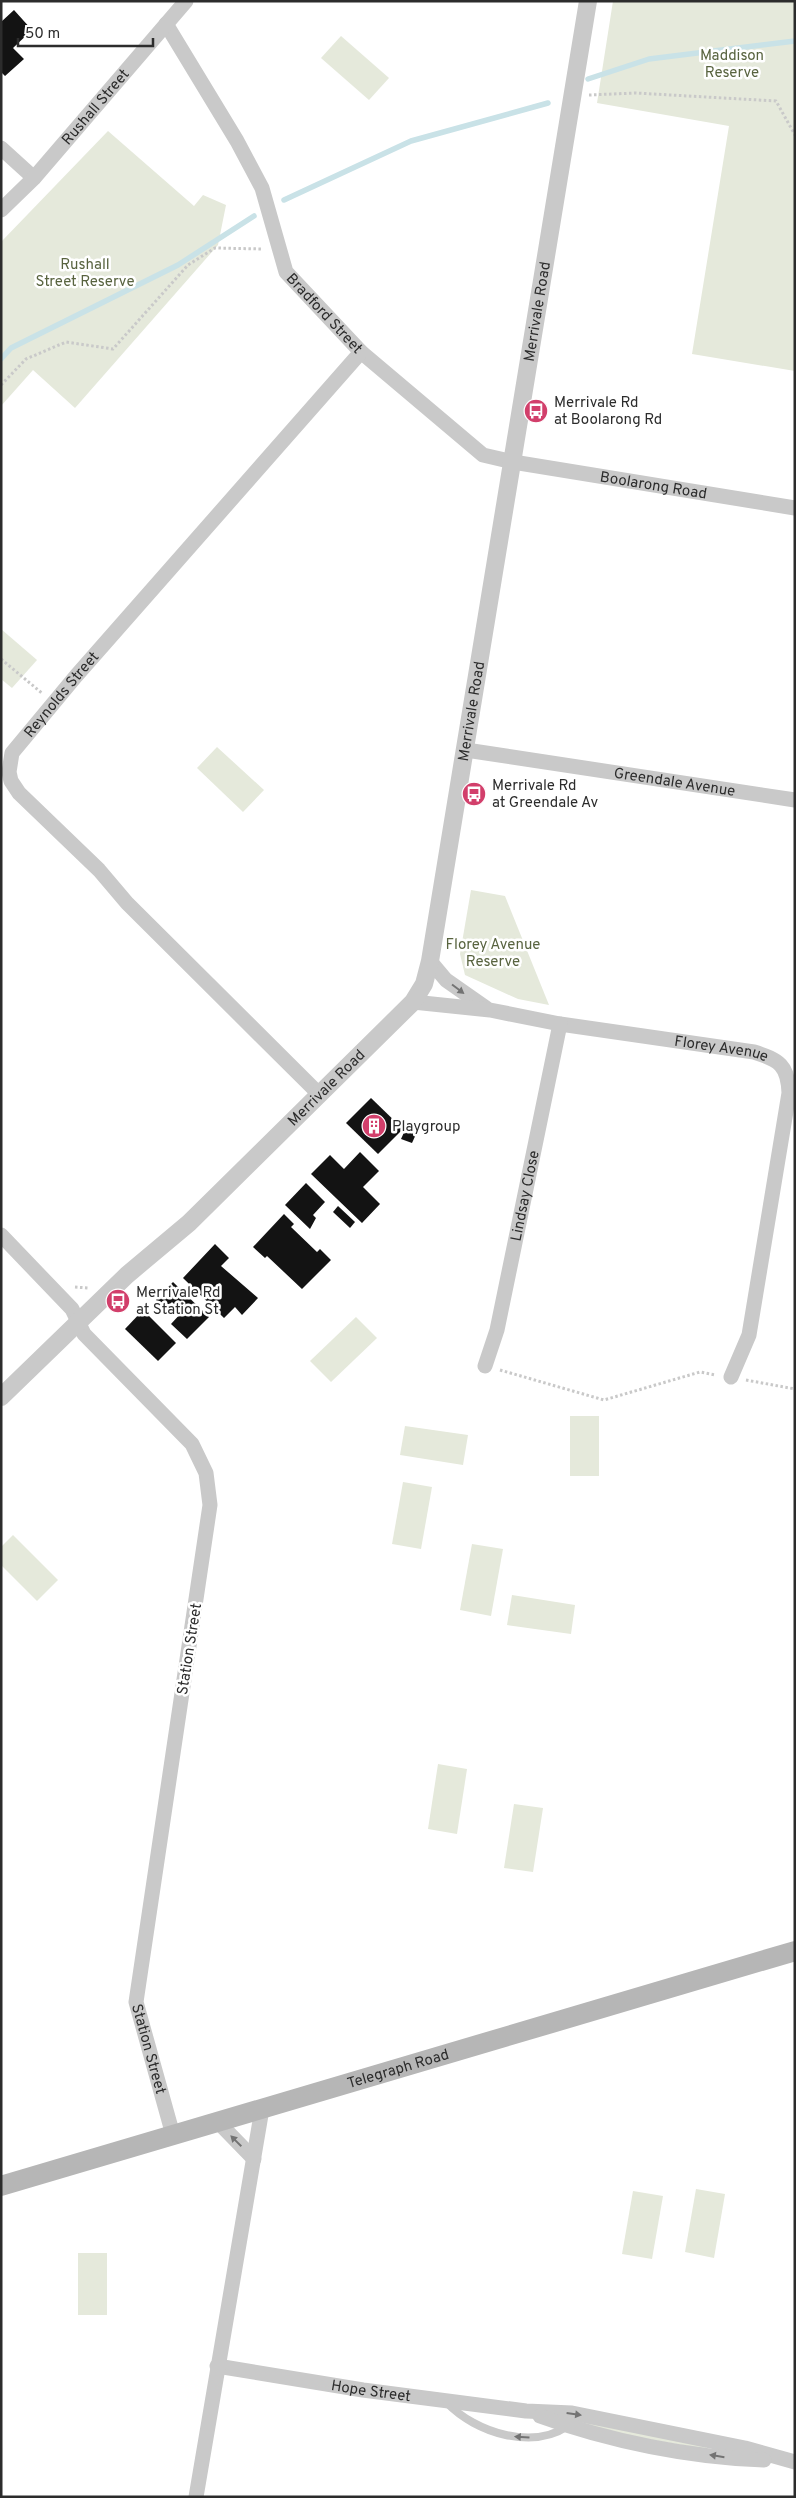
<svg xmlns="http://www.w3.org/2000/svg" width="796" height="2498" viewBox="0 0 796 2498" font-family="Overpass,sans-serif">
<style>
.green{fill:#e5e9db}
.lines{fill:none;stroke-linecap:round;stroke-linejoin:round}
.stream{stroke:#c9e2e7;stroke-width:5.5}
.building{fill:#131313}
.path{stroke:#c9c9c9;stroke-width:3;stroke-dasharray:2.5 2.5;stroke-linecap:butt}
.service{stroke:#c9c9c9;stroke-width:8}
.minor{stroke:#c9c9c9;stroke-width:15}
.tertiary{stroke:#c9c9c9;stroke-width:18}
.secondary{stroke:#b6b6b6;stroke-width:20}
.oneway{fill:#737373}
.labels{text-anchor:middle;stroke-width:5;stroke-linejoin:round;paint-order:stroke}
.park-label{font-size:15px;fill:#58633f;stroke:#fff}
.street-label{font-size:15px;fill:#2c2c2c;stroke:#fff}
.poi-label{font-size:15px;fill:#2c2c2c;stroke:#fff;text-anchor:start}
</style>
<rect width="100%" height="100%" fill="#fff"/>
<g class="green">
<polygon points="613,1 795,1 795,371 692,354 729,126 597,103"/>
<polygon points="341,36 389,78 369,100 321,58"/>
<polygon points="108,131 194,206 203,195 226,205 218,245 75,408 33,370 1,406 1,242"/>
<polygon points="1,629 37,660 12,688 1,679"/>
<polygon points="217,747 264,790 243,812 197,768"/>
<polygon points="471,890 505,896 549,1005 518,999 465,975 460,954"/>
<polygon points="356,1317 377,1338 331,1382 310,1361"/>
<rect x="570" y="1416" width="29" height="60"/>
<polygon points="405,1426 468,1435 463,1465 400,1455"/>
<polygon points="403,1482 432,1487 421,1549 392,1544"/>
<polygon points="13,1535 58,1580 37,1601 1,1565 1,1547"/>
<polygon points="472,1544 503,1549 491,1616 460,1610"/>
<polygon points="512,1595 575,1605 571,1634 507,1625"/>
<polygon points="438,1764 467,1769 457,1834 428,1829"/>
<polygon points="514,1804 543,1808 533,1872 504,1868"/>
<polygon points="696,2189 725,2194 714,2258 685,2252"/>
<polygon points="633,2191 663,2196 652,2259 622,2254"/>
<rect x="78" y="2253" width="29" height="62"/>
<polygon points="571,2419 707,2446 706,2449 623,2435"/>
</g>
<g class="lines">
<g class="stream">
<polyline points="588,79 649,59 795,41"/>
<polyline points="284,200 411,141 548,103"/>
<polyline points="1,359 11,348 178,265 254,216"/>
</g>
</g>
<g class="building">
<polygon points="14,10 32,30 13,48 24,59 5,76 1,72 1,22"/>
<polygon points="371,1098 403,1129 378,1154 346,1123"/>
<polygon points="406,1128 417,1132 412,1143 401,1139"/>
<polygon points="360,1152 379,1171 363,1187 380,1204 362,1223 311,1174 330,1155 344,1169"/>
<polygon points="306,1183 325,1202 313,1215 316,1218 310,1229 285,1205"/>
<polygon points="338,1206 355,1222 350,1228 333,1212"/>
<polygon points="284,1214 294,1224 291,1227 317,1252 320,1249 331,1260 302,1289 267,1256 265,1258 253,1247"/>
<polygon points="215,1244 229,1258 221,1266 258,1298 242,1315 235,1307 224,1318 183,1278"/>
<polygon points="173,1282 209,1317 187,1339 171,1324 182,1312 172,1302 165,1309 156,1300"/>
<polygon points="143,1310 176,1343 158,1361 125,1329"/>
</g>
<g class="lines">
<g class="path">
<polyline points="589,95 636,93 776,101 795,135"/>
<polyline points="1,385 26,359 66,342 113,349 188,265 215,248 263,249"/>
<polyline points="1,659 43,694"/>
<polyline points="75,1287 88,1288"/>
<polyline points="500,1370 604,1400 700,1372 715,1375"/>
<polyline points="746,1380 795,1389"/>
</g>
<path class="service" d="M447,2403C476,2433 532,2450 568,2426"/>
<g class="minor">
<path id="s1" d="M166,24L237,141L262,188L286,272L361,352L483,455L513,462L795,508"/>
<polyline points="1,148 34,178"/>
<path id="s2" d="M1,210L34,178L186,1"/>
<path id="s3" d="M466,750L795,800"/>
<polyline points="430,961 446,980 486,1008"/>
<path id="s4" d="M413,1002L490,1010L560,1024L754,1052C779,1060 788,1065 789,1093L749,1335L731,1377"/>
<path id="s5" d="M320,1095L127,903L99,870L19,793L11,781L9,772L12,753L76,676L361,352"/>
<path id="s6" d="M1,1235L72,1309L84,1334L192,1444L206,1473L210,1505L136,2002L173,2135"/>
<path id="s7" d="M485,1366L497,1330L560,1024"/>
<polyline points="218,2122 254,2159"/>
<path id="s8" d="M217,2366L363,2390L526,2411L572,2413L745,2448L795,2462"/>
<path d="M540,2416C608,2441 692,2458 764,2460"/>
<polyline points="196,2497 262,2109"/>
</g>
<path class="tertiary" id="s9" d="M1,1397L127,1275L189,1223L413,1002L424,984L430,961L588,1"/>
<path class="secondary" id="s10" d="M1,2186L795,1951"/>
</g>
<defs><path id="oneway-solid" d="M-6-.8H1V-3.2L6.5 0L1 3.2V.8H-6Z" transform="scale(1.25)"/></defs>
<g class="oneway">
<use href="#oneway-solid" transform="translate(458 989) rotate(37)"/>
<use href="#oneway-solid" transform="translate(236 2141) rotate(-135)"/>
<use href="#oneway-solid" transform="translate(574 2414) rotate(8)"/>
<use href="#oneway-solid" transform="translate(522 2437) rotate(-176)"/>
<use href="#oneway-solid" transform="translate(717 2456) rotate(-171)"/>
</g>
<defs>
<g id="bus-disc" transform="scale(1.25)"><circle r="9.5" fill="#d23f6b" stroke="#fff"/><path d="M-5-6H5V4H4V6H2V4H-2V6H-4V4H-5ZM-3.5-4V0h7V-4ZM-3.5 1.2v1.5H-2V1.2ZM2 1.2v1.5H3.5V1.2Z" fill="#fff"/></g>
<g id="building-disc" transform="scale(1.25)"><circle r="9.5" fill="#d23f6b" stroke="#fff"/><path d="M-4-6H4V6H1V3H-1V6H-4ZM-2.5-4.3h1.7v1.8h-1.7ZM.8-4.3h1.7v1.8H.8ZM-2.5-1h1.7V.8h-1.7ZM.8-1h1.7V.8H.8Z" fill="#fff"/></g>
</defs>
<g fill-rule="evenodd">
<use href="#bus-disc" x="536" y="411"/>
<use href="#bus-disc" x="474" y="794"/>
<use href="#building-disc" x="374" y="1126"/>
<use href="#bus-disc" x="118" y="1301"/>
</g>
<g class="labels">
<g class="park-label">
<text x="732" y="60">Maddison<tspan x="732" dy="17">Reserve</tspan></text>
<text x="85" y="269">Rushall<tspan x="85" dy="17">Street Reserve</tspan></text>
<text x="493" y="949">Florey Avenue<tspan x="493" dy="17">Reserve</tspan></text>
</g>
<g class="street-label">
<text dy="5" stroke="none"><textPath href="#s2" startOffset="140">Rushall Street</textPath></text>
<text dy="5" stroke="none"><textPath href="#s9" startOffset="1274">Merrivale Road</textPath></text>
<text dy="5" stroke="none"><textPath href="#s1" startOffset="334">Bradford Street</textPath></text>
<text dy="5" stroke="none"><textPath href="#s1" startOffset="720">Boolarong Road</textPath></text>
<text dy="5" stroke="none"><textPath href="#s5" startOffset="546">Reynolds Street</textPath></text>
<text dy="5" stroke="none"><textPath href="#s9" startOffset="869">Merrivale Road</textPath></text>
<text dy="5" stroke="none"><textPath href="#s3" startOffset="211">Greendale Avenue</textPath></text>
<text dy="5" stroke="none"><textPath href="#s4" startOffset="312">Florey Avenue</textPath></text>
<text dy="5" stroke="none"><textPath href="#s9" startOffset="449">Merrivale Road</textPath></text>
<text dy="5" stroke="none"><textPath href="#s7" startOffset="175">Lindsay Close</textPath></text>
<text transform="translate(189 1649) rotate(-81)" y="5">Station Street</text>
<text dy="5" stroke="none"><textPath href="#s6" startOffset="900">Station Street</textPath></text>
<text dy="5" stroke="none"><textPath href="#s10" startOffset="414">Telegraph Road</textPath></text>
<text dy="5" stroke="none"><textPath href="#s8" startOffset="156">Hope Street</textPath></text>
</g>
<g class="poi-label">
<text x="554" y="407">Merrivale Rd<tspan x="554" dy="17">at Boolarong Rd</tspan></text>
<text x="492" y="790">Merrivale Rd<tspan x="492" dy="17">at Greendale Av</tspan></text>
<text x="392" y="1131">Playgroup</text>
<text x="136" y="1297">Merrivale Rd<tspan x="136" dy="17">at Station St</tspan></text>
</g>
</g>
<rect width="796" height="2498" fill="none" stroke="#2c2c2c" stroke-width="5"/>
<path d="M18 38v8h135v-8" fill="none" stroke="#2c2c2c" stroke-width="2.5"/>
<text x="25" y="38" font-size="15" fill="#2c2c2c" stroke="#ffffff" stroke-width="4" paint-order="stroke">50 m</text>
</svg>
